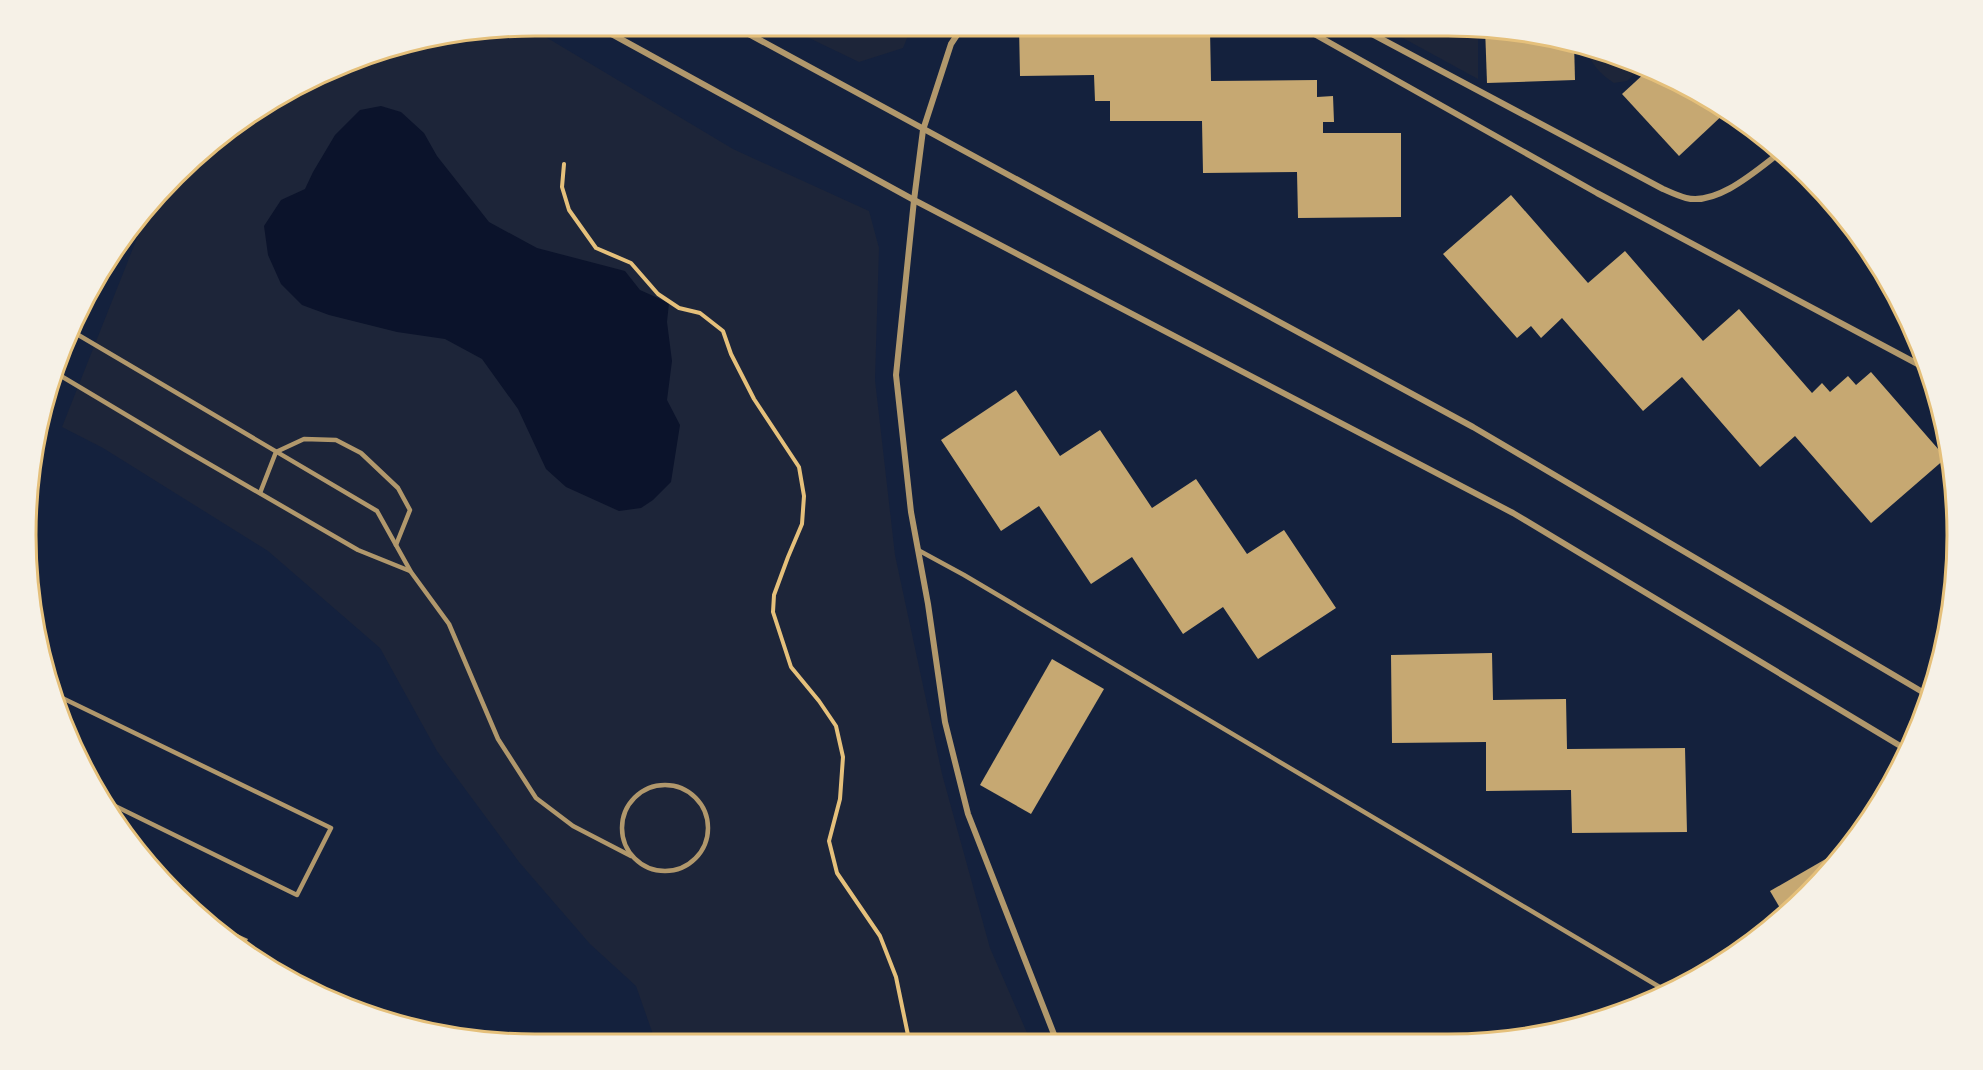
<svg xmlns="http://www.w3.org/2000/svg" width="1983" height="1070" viewBox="0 0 1983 1070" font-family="Roboto,sans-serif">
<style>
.green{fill:#1d2539}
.water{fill:#0b132b}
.building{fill:#c6a872}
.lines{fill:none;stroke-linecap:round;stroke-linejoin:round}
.path{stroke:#e5c07b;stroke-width:4}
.service{stroke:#b1986c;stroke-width:4.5}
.minor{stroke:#b1986c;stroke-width:6}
.rim{fill:none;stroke:#e5c07b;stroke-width:3}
</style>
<rect width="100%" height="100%" fill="#14213d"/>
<g class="green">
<polygon points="784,26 912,26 903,48 859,62"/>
<polygon points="1381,26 1478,27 1478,79"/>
<polygon points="529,27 733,149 869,211 879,248 875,380 895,555 942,774 990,948 1031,1042 656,1043 636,986 590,944 519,862 437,751 380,648 268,551 103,448 62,427 147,213 225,131 371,53"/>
<path d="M1587,46L1641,68L1627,81L1614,83C1600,74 1589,63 1587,46Z"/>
</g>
<polygon class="water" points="381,106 401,112 424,133 437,156 489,222 537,248 625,271 640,290 669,303 667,322 672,361 667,400 680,425 671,482 653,500 641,508 619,511 566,487 546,469 518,409 482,359 445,339 397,332 329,315 302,305 281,284 268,255 264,226 281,200 305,189 313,172 335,135 360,110"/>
<g class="building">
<polygon points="1019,26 1124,26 1124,31 1210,30 1211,81 1317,80 1317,97 1333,96 1334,122 1323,122 1323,133 1401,133 1401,217 1298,218 1297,172 1203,173 1202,121 1110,121 1110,101 1095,101 1094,75 1020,76"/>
<polygon points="1485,27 1574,42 1575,80 1487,83"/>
<polygon points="1647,71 1702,94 1727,111 1679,156 1622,94"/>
<polygon points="1511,195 1588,283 1625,251 1703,341 1739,309 1812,393 1822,383 1830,392 1848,376 1856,385 1871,372 1946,458 1871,523 1795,436 1760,467 1682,377 1643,411 1562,318 1541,338 1531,326 1517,338 1443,254"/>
<polygon points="1016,390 1060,456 1100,430 1152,508 1196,479 1247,554 1284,530 1336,608 1258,659 1223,607 1183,634 1132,557 1091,584 1039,506 1001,531 941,440"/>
<polygon points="1492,653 1493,700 1566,699 1567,749 1685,748 1687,832 1572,833 1571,790 1486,791 1486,742 1392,743 1391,655"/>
<polygon points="1052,659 1104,689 1031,814 980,785"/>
<polygon points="1843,849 1844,852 1831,871 1783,913 1770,891"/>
<polygon points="220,926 248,939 244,947 220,927"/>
</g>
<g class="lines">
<polyline class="path" points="564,164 562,187 569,210 596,248 631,263 658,294 679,308 700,313 723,331 731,354 754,399 799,467 804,496 802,524 788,557 774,595 773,612 791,667 819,701 836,726 843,757 840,799 829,841 837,873 880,936 896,977 908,1035 907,1042"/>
<g class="service">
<polyline points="75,333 377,511 411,572 449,624 498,739 536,798 573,826 631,856"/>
<polyline points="56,373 185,450 358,550 410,571"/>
<polyline points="260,493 276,452 304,439 336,440 361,453 398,488 410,510 396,545"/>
<polyline points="918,550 964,575 1668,992"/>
<polyline points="56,695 331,828 297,895 111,804"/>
<circle cx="665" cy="828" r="43"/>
</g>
<g class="minor">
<polyline points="597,26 914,200 1513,513 1907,750"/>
<polyline points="734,26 1473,427 1931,697"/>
<polyline points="963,26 951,44 923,130 914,200 896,375 911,512 928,604 945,722 968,814 1057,1042"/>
<polyline points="1300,26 1597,193 1927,369"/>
<path d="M1357,26L1663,189C1670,192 1678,196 1686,198C1718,206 1758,169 1782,151"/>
</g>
</g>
<path d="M0 0H1983V1070H0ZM535 36H1448A499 499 0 0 1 1947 535V535A499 499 0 0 1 1448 1034H535A499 499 0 0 1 36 535V535A499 499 0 0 1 535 36Z" fill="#f6f1e7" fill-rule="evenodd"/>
<path class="rim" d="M535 36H1448A499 499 0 0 1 1947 535V535A499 499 0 0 1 1448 1034H535A499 499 0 0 1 36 535V535A499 499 0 0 1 535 36Z"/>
</svg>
